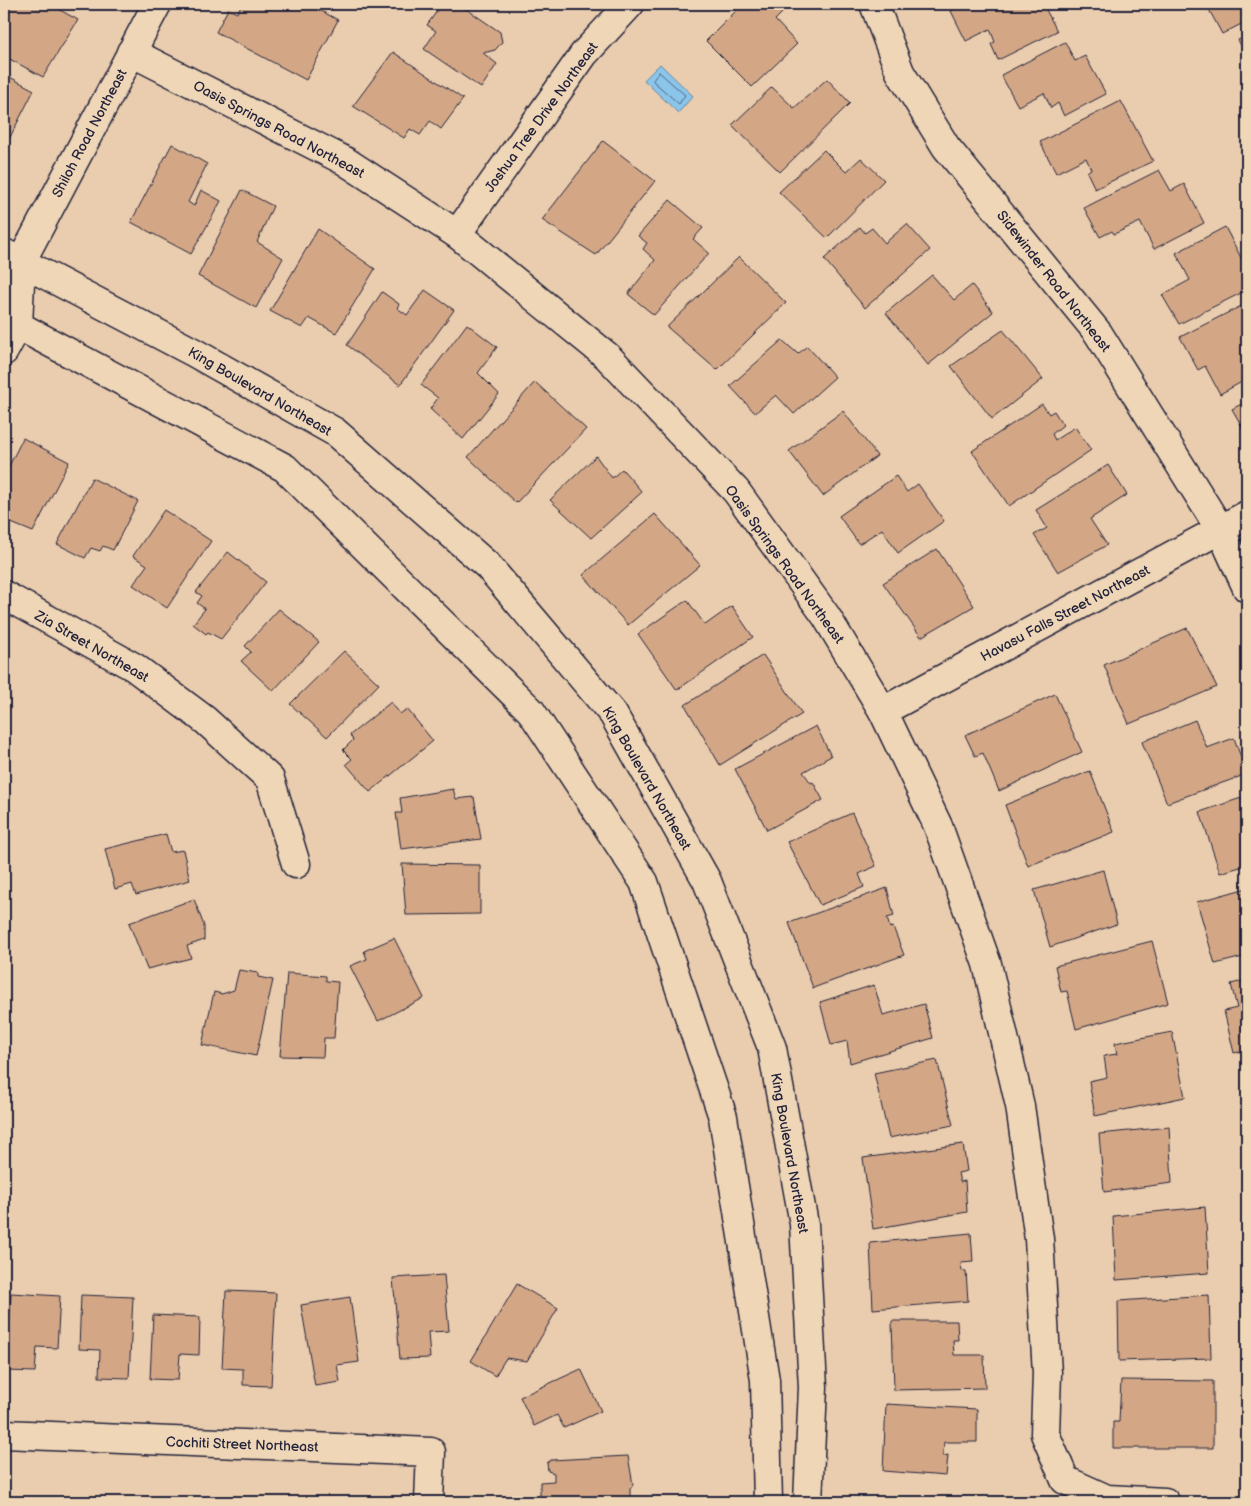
<svg xmlns="http://www.w3.org/2000/svg" width="1251" height="1506" viewBox="0 0 1251 1506" font-family="'Balsamiq Sans',sans-serif">
<style>
.water{fill:#8bc5ea;stroke:#6184a4}
.lines{fill:none;stroke-linecap:round;stroke-linejoin:round}
.shore{stroke:#4c6381;stroke-width:1}
.building{fill:#d3a786;stroke:#22223b}
.minor-casing{stroke:#22223b;stroke-width:31}
.minor{stroke:#efd6b7;stroke-width:28}
.labels{text-anchor:middle;stroke-width:4;stroke-linejoin:round;paint-order:stroke}
.street-label{font-size:14px;fill:#22223b;stroke:#efd6b7}
</style>
<rect width="100%" height="100%" fill="#eacdae"/>
<filter id="ink" filterUnits="userSpaceOnUse"><feTurbulence type="fractalNoise" baseFrequency=".02" numOctaves="2"/><feDisplacementMap in="SourceGraphic" scale="10" xChannelSelector="R" yChannelSelector="G"/><feConvolveMatrix kernelMatrix="1 2 1 2 8 2 1 2 1" color-interpolation-filters="sRGB"/></filter>
<g filter="url(#ink)">
<polygon class="water" points="660,64 693,96 678,113 644,80"/>
<g class="lines">
<polygon class="shore" points="659,72 685,95 679,104 653,81"/>
</g>
<g class="building">
<polygon points="4,4 49,4 78,20 43,77 4,56"/>
<polygon points="242,4 308,4 338,20 306,80 216,32 228,9 237,13"/>
<polygon points="442,4 459,4 500,32 502,42 495,50 483,53 497,64 481,88 424,49 436,31 427,25"/>
<polygon points="743,4 791,4 775,20 797,44 752,87 706,41"/>
<polygon points="964,4 1043,4 1057,31 998,60 991,44 995,42 990,29 966,41 951,11"/>
<polygon points="1206,4 1247,4 1247,21 1222,34"/>
<polygon points="1247,36 1247,57 1238,40"/>
<polygon points="1065,42 1075,61 1085,56 1106,94 1064,116 1058,103 1051,108 1044,93 1018,106 1001,75"/>
<polygon points="393,52 463,99 441,129 430,121 420,135 410,129 404,138 353,106"/>
<polygon points="1247,71 1247,88 1241,75"/>
<polygon points="4,74 34,90 5,147 4,146"/>
<polygon points="827,79 850,103 780,172 732,125 772,87 794,108"/>
<polygon points="1121,101 1153,161 1095,189 1087,172 1091,169 1086,158 1056,173 1040,142"/>
<polygon points="603,141 655,181 596,255 542,220"/>
<polygon points="172,144 207,164 188,202 194,206 201,190 221,201 191,254 131,222"/>
<polygon points="824,150 846,172 861,158 884,180 827,238 779,192"/>
<polygon points="1159,170 1171,191 1184,184 1204,223 1154,249 1140,222 1114,234 1112,231 1100,237 1084,208"/>
<polygon points="242,190 273,206 257,242 283,258 256,308 198,276"/>
<polygon points="670,200 703,228 693,239 709,253 654,315 628,294 655,260 643,249 647,243 638,236"/>
<polygon points="907,224 930,250 865,308 824,259 860,227 865,233 872,228 885,243"/>
<polygon points="1225,227 1247,269 1247,290 1179,324 1162,295 1190,280 1176,253"/>
<polygon points="318,229 375,269 336,333 309,318 302,328 270,311"/>
<polygon points="739,257 786,303 717,370 667,327"/>
<polygon points="932,275 954,300 972,285 993,312 928,365 886,313"/>
<polygon points="425,290 454,310 400,385 347,345 382,292 399,304 397,308 407,315"/>
<polygon points="1247,303 1247,379 1220,394 1205,366 1198,370 1180,337"/>
<polygon points="467,324 497,347 478,373 499,394 463,439 430,409 438,398 421,385"/>
<polygon points="1003,330 1043,379 992,419 951,366"/>
<polygon points="782,340 798,354 807,346 835,377 794,414 776,395 755,413 730,386"/>
<polygon points="535,382 586,429 516,503 468,457"/>
<polygon points="1247,401 1247,435 1232,409"/>
<polygon points="1042,404 1049,414 1054,411 1063,425 1052,434 1055,440 1075,427 1091,450 1009,506 972,451"/>
<polygon points="843,411 877,456 823,496 789,451"/>
<polygon points="23,438 69,462 33,532 4,520 4,476"/>
<polygon points="596,456 612,478 622,469 642,492 591,538 550,500"/>
<polygon points="1108,465 1127,495 1090,519 1107,545 1058,572 1034,535 1047,528 1036,510"/>
<polygon points="896,476 907,492 918,484 944,521 898,553 882,529 859,544 839,516"/>
<polygon points="92,478 138,501 113,550 103,546 100,551 91,548 85,558 57,544"/>
<polygon points="164,510 211,541 167,608 133,585 147,565 133,556"/>
<polygon points="655,514 700,565 628,625 583,575"/>
<polygon points="937,549 974,606 921,637 883,583"/>
<polygon points="228,552 266,582 221,639 208,632 206,634 193,624 205,609 197,603 202,596 196,592"/>
<polygon points="687,600 705,625 732,606 753,637 677,690 638,634"/>
<polygon points="279,609 319,642 273,691 241,661 251,652 245,646"/>
<polygon points="1187,628 1217,687 1129,724 1104,665"/>
<polygon points="344,651 379,684 327,737 290,704"/>
<polygon points="763,655 802,714 720,765 685,705"/>
<polygon points="1055,694 1082,752 999,791 983,753 975,756 965,735"/>
<polygon points="391,702 400,714 407,709 433,741 370,792 346,764 352,759 343,750 353,740 350,735"/>
<polygon points="1195,720 1207,748 1234,738 1247,774 1167,803 1142,742"/>
<polygon points="816,726 831,756 803,772 811,783 813,782 823,800 767,830 735,769"/>
<polygon points="1090,771 1114,832 1028,866 1005,805"/>
<polygon points="453,789 456,799 474,797 481,839 401,849 396,813 402,813 400,798"/>
<polygon points="1247,796 1247,865 1220,873 1200,812"/>
<polygon points="852,813 876,866 859,874 864,887 820,905 787,842"/>
<polygon points="166,834 171,852 183,850 190,880 136,895 132,884 115,889 105,849"/>
<polygon points="402,864 480,865 480,914 406,915"/>
<polygon points="1103,870 1117,924 1050,947 1034,890"/>
<polygon points="887,888 894,916 887,918 890,928 893,927 904,955 813,988 789,923"/>
<polygon points="1247,888 1247,956 1215,964 1197,902"/>
<polygon points="194,899 204,926 204,940 187,946 191,958 147,969 129,923"/>
<polygon points="394,938 424,998 378,1021 350,966 367,959 364,951"/>
<polygon points="1152,941 1168,1003 1076,1029 1067,991 1061,992 1055,966"/>
<polygon points="239,970 258,973 258,977 273,980 256,1056 202,1045 214,992 222,994 234,990"/>
<polygon points="287,973 326,976 326,981 338,982 334,1038 324,1038 323,1057 280,1056"/>
<polygon points="1247,980 1247,1050 1234,1053 1224,1011 1237,1008 1231,984"/>
<polygon points="874,985 883,1015 924,1004 933,1038 850,1063 847,1041 831,1045 820,1002"/>
<polygon points="4,1023 9,1024 6,1075 4,1075"/>
<polygon points="1172,1032 1185,1097 1095,1116 1089,1081 1107,1077 1104,1056 1117,1054 1115,1043"/>
<polygon points="937,1060 953,1125 889,1138 874,1073"/>
<polygon points="1169,1127 1172,1183 1104,1192 1099,1134"/>
<polygon points="963,1144 967,1171 958,1173 960,1182 965,1181 967,1212 873,1229 863,1158"/>
<polygon points="1205,1207 1209,1273 1116,1280 1113,1216"/>
<polygon points="971,1233 973,1262 961,1263 962,1271 966,1272 968,1301 873,1309 870,1243"/>
<polygon points="444,1275 449,1331 428,1332 430,1358 400,1359 393,1278"/>
<polygon points="517,1284 558,1308 527,1361 506,1358 495,1376 471,1361"/>
<polygon points="226,1291 276,1293 271,1386 243,1385 243,1369 222,1368"/>
<polygon points="11,1293 60,1296 57,1348 37,1347 35,1372 7,1371"/>
<polygon points="81,1295 133,1297 129,1378 99,1377 100,1350 79,1349"/>
<polygon points="1209,1295 1211,1358 1119,1361 1118,1301"/>
<polygon points="350,1297 359,1362 337,1365 340,1382 315,1386 301,1305"/>
<polygon points="153,1315 200,1317 199,1355 180,1354 178,1380 150,1379"/>
<polygon points="892,1321 957,1321 958,1340 953,1340 954,1355 984,1355 985,1388 894,1390"/>
<polygon points="581,1369 601,1411 564,1428 557,1415 534,1426 520,1397"/>
<polygon points="1121,1380 1213,1381 1213,1448 1113,1448 1113,1422 1119,1422"/>
<polygon points="886,1404 977,1409 977,1442 944,1442 943,1456 948,1455 946,1476 883,1471"/>
<polygon points="628,1456 633,1485 630,1489 630,1502 540,1502 540,1482 554,1481 554,1473 548,1471 547,1463 551,1460"/>
</g>
<g class="lines">
<g class="minor-casing">
<g id="minor">
<polyline points="874,4 900,72 946,147 1098,333 1220,529 1247,588"/>
<polyline points="131,52 345,161 457,234 607,356 736,491 826,616 883,711 938,826 987,964 1020,1106 1039,1239 1047,1373 1045,1434 1065,1480 1107,1499 1165,1502"/>
<polyline points="457,234 584,54 630,4"/>
<polyline points="4,253 193,352 335,432 488,566 613,714 707,881 772,1048 804,1224 813,1387 808,1502"/>
<polyline points="21,262 157,4"/>
<polyline points="4,318 285,468 531,711 644,882 723,1117 765,1380 768,1502"/>
<polyline points="4,351 18,325 21,262 8,271"/>
<polyline points="4,595 134,667 205,720 270,779 296,864"/>
<polyline points="883,711 1247,515"/>
<polyline points="4,1434 431,1452 429,1502"/>
</g>
</g>
<use href="#minor" class="minor"/>
</g>
</g>
<g class="labels">
<g class="street-label">
<text transform="translate(541 117) rotate(-54)" y="5">Joshua Tree Drive Northeast</text>
<text transform="translate(279 129) rotate(28)" y="5">Oasis Springs Road Northeast</text>
<text transform="translate(89 133) rotate(-62)" y="5">Shiloh Road Northeast</text>
<text transform="translate(1054 281) rotate(52)" y="5">Sidewinder Road Northeast</text>
<text transform="translate(260 391) rotate(30)" y="5">King Boulevard Northeast</text>
<text transform="translate(785 564) rotate(54)" y="5">Oasis Springs Road Northeast</text>
<text transform="translate(1065 613) rotate(-28)" y="5">Havasu Falls Street Northeast</text>
<text transform="translate(92 646) rotate(30)" y="5">Zia Street Northeast</text>
<text transform="translate(647 778) rotate(60)" y="5">King Boulevard Northeast</text>
<text transform="translate(790 1153) rotate(80)" y="5">King Boulevard Northeast</text>
<text transform="translate(242 1444) rotate(2)" y="5">Cochiti Street Northeast</text>
</g>
</g>
<rect width="1251" height="1506" fill="none" stroke="#efd6b7" stroke-width="20"/>
<rect x="10" y="10" width="1231" height="1486" fill="none" stroke="#22223b" stroke-width="2" filter="url(#ink)"/>
</svg>
